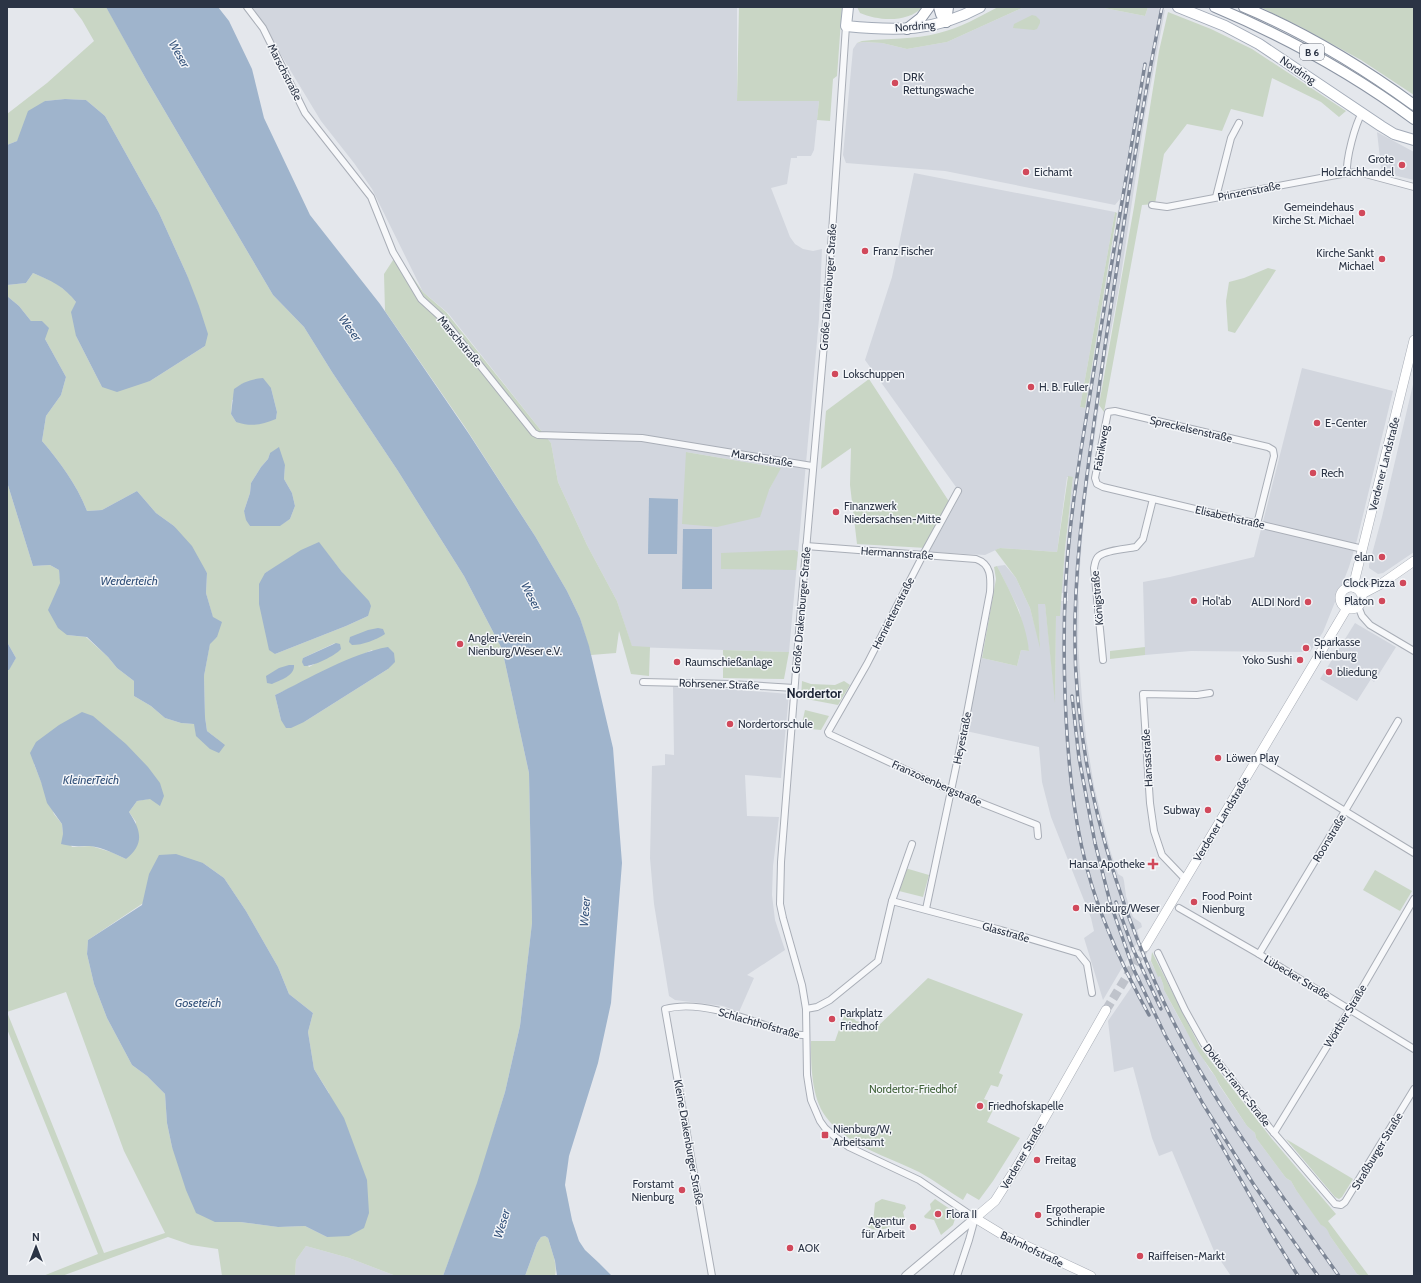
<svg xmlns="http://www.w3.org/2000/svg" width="1421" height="1283" viewBox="0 0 1421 1283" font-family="Cabin,sans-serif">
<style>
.built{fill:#d2d6de;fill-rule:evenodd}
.green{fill:#c9d6c5;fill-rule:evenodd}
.water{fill:#9fb4cc}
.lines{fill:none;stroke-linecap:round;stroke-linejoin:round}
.secondary-tunnel{stroke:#bfc3cb;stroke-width:9;stroke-dasharray:9 4.5;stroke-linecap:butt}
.minor-casing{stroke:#a9aeb7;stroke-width:8}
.tertiary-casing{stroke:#a9aeb7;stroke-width:10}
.secondary-casing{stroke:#a9aeb7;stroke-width:10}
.primary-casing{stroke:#a3abb8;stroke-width:12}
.trunk-casing{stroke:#8b94a3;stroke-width:12}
.minor{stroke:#f7f8fa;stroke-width:6}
.tertiary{stroke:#f7f8fa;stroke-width:8}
.secondary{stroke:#fff;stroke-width:9}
.primary{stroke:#fff;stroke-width:10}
.trunk{stroke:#fff;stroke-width:10}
.rail-casing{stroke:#7d8696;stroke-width:3.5}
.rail{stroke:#f4f6f9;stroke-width:2;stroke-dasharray:6;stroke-linecap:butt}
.poi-dot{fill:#d1495b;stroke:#f4f6f9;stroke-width:1.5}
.labels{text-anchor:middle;stroke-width:3;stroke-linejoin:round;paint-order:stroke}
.shield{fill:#f4f6f9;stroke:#676e7b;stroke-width:1}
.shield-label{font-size:10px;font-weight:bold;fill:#2b3445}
.street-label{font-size:11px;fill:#2b3445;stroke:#f4f6f9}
.poi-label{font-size:11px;fill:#2b3445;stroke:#f4f6f9;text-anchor:start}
.park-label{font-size:11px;fill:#3f6138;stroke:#f4f6f9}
.water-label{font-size:12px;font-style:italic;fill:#34527a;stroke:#f4f6f9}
.quarter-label{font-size:13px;font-weight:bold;fill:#1d2536;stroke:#f4f6f9}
</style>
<rect width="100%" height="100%" fill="#e4e7ec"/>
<g class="built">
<path d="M252,7H737V101H819L814,150L811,156H797V158H791L787,184L771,188L790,237L795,244L803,249L813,251L822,249L819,319L789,652L632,647L617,601L587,545L558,482L551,443L448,313L423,292L372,189L354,163L321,121ZM686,452L780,468L769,490Z"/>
<polygon points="1024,7 1099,7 1145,16 1148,7 1155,7 1165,10 1145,115 1120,282 1105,363 1084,514 1078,593 1079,602 1078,644 1082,699 1086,737 1094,786 1110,850 1118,874 1123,877 1124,881 1126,896 1133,917 1141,923 1142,927 1137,930 1140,939 1133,949 1103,1000 1084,938 1094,931 1091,918 1051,817 1042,782 1039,747 966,731 982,658 1017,666 1021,650 1029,651 1019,610 997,566 1005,565 1016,578 1030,608 1040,645 1037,603 1045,603 1055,698 1056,615 1060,616 1060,601 1068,601 1068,593 1061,593 1073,477 1067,477 1057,552 1000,548 985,555 929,552 961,494 865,360 892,277 914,173 1115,212 1080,407 1085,408 1120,199 1115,205 945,171 846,163 843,155 853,49 857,43 864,42 882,43 907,49 947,42"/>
<polygon points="1377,132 1414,152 1414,180 1380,172 1381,167"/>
<polygon points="1302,368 1393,391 1357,540 1349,567 1323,632 1310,652 1191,651 1145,655 1143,582 1170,577 1254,557"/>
<polygon points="1414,380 1414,552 1383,573 1378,574 1369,568 1369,565 1382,517"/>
<polygon points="1355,623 1396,647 1374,682 1371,679 1357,701 1320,679"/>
<polygon points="673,687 727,689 789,694 781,778 745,775 747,816 779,817 773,866 772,895 775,920 785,950 747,975 754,978 739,1012 723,1006 675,1000 669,996 654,904 650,858 652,766 665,765 665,754 674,755"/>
<polygon points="1150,960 1158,976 1160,976 1163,984 1164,990 1180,1020 1210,1070 1215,1076 1219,1085 1247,1126 1255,1133 1256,1138 1286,1178 1291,1181 1296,1190 1321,1224 1326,1227 1329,1231 1330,1236 1357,1274 1361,1276 1231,1276 1214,1251 1172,1151 1159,1156 1152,1138 1133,1067 1114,1072 1108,1021"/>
<polygon points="306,1246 349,1258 396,1276 295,1276 296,1260"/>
</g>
<g class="green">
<path d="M72,7H106L108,10L146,79L273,295L304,327L332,372L398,471L464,576L502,649L529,773L532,923L520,1026L505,1092L478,1183L443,1276H396L349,1258L306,1246L296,1260L295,1276H222L218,1249L191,1245L168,1237L62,1276H43L98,1254L7,1029V670L9,669L16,658L7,642V482L33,566L50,565L59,570L67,635L86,637L108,657L117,668L134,681V696L151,706L165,718L181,723L194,724L217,739L207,731L205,717L204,676L210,643L217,637L213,618L206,593L207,573L174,526L156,513L137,491L102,510L87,511C77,485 60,462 42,441L46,416L61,395L66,377L45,339L42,321H31L19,306L7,296V285L26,283L33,273L54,282L70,294L76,302V336L102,387L150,381L205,346L187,275L159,213L105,116L86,100L65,99L45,101L17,141L7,145V114L47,83L94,41L82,20ZM271,388L277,412L276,419L236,422L231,414L232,400ZM270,453L285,465L284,479L292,493L295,506L290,519L279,526H250L244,511L250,493L251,483L261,467L268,459ZM319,543L342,572L368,616L346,626L275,654L265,573ZM335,643L316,663L309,667L303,658ZM372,650L388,669L304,722L281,720L275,695ZM34,764L164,796L137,801L129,812L136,822L126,859L111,852L91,846L72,847L63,834L62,824L54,814ZM203,863L224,878L246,911L278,967L289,994L313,1013L308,1032L314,1069L329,1093L327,1237L305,1226L278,1227L240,1222H216L172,1147L167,1123L165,1094L147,1076L132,1065L107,1018L94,984L87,954L88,940ZM66,992L124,1151L165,1233L104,1253L7,1012Z"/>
<polygon points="739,7 842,7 837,76 833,79 830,121 817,120 819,101 737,101"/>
<path d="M857,7H923C907,23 879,21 860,13Z"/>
<path d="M998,7H1024L947,42L907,49L882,43L864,42L857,43L862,41C888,38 914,40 939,33C960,28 979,17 998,7Z"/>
<polygon points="1099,7 1148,7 1145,16"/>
<polygon points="1260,7 1414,7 1414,95 1361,60 1301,27"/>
<polygon points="1168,12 1211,29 1252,49 1346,111 1339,117 1321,102 1272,78 1263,117 1231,109 1222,131 1187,124 1164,154 1155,204 1142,205 1104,412 1099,405 1134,207 1159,51"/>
<polygon points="1032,15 1036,16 1040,20 1040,23 1037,29 1034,30 1013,28 1014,24"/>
<polygon points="1115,212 1117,213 1085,408 1080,407"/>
<polygon points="397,254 423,292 446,312 551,443 558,482 587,545 617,601 632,646 650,647 649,676 631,674 619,631 616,653 591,655 580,618 567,591 535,536 465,427 385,311 384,274"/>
<polygon points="1268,268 1276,270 1235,333 1228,331 1226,301 1229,282 1244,278"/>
<polygon points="869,379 950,503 926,548 857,544 850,485 851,448 821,469 826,411"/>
<polygon points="686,452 781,468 769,490 760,517 717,527 682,524"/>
<polygon points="1068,476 1073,477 1065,549 1060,616 1056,616 1055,703 1045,604 1038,604 1040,648 1030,608 1016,578 995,550 1000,548 1057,552"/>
<polygon points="795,550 798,552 796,570 721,569 721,553"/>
<path d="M997,566C1011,593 1026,621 1029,651L1021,650L1017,666L982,658L996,579L994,567Z"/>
<polygon points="1145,647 1145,655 1110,659 1110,651"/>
<polygon points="723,650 789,652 784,679 723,678"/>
<polygon points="802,681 811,684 835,685 844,681 850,685 838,705 801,698"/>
<polygon points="805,710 829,716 821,730 801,728"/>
<polygon points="905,868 929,875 923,897 899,891"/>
<polygon points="1375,870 1412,891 1400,911 1363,890"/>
<path d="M1152,952L1200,1047L1272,1139L1336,1214L1328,1221L1369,1276H1361L1357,1274L1330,1236C1328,1230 1326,1227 1321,1225L1296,1190L1291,1181L1286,1178L1256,1138L1255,1133L1247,1126L1219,1084L1215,1076L1195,1047L1164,990L1163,984L1160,976L1158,977L1151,961Z"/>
<path d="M928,978L1023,1014L999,1073L1003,1075L998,1087L991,1085L984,1099L996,1104L987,1122L1020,1138L993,1181L979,1200L967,1193L963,1200C948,1191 934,1180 919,1172C889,1157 846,1145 826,1117C811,1097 811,1064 811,1041H835L846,1010L856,1021L877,1027Z"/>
<polygon points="1286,1139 1353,1179 1342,1197 1339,1199 1335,1197"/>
<path d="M882,1199L905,1205L906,1208L903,1212L905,1220C892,1226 879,1235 866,1226L873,1223L875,1203Z"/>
<polygon points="935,1199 953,1211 956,1216 953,1225 941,1235 934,1220 925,1218 924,1216 931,1209 930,1204"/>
<path d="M545,1236L548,1238C551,1250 558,1263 555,1276H525L537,1243L541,1237Z"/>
</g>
<g class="water">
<polygon points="106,7 218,7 229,21 252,69 264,118 310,215 380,304 469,434 535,536 567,591 580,618 589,646 613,748 622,863 611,1003 598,1063 569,1156 565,1185 572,1220 579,1241 585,1250 599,1263 612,1276 557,1276 555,1261 548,1238 545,1236 541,1237 537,1243 525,1276 443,1276 477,1183 505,1092 520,1026 532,923 529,773 502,649 464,576 398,471 332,372 304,327 273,295 146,79"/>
<path d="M65,99L86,100L105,116L159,213L187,275L199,306L208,334L205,346L150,381L117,392L102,387L76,336L71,312L76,302C65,287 50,280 33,273L26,283L7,285V145L17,141L28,111L45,101Z"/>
<path d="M7,296L19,306L31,321H42L49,328L45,339L66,377L61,395L46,416L42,441C60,462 77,485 87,511L102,510L137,491L156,513L174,526L192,546L207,573L206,593L213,617L222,622L217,637L210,644L204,676L205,717L207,731L225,745L219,753L210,749L196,736L194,724L181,723L165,718L151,706L134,696V681L117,668L108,657L87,637L67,635L58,628L48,610L60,583L59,570L50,565L33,566L7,482Z"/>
<path d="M263,378L271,388L277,412L276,419C261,425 252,427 236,422L231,414L234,389C243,382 251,379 263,378Z"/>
<polygon points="279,447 285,465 284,479 292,493 295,506 290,519 280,526 250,526 246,520 244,511 250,493 251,483 261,467 268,459 270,453"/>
<polygon points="649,498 678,499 677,554 648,554"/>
<polygon points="683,529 712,529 712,589 682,589"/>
<polygon points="319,542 342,572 369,601 371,606 368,616 346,626 275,654 269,650 259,604 259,584 265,573 301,550"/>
<path d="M378,628L383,629L385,634C376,640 363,645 352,645L349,642L350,637L368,630Z"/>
<polygon points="7,642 16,658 9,670 7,670"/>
<path d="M336,643L340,644L341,649C335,656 312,667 304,666L302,662L303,658Z"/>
<path d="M388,647L394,653L395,662L388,669L304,722L291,728H286L281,720L275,695C308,679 352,653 388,647Z"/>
<path d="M289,665H294C295,676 280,680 272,684L267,683L266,676L279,668Z"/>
<path d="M82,712L93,716L126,744L148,767L160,783L164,796L160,806L150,799L137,801L129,812C141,830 145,844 126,859C115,854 102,847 90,846C80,846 72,847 61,844L63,834L62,824L47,803L41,782L30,753L36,742L59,725Z"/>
<polygon points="176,854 203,863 224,878 246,911 278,967 289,994 313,1013 308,1032 314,1069 344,1118 367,1180 369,1213 364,1228 349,1236 327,1237 305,1226 278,1227 240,1222 215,1222 196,1213 186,1190 172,1147 167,1123 165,1094 147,1076 132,1065 107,1018 94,984 87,954 88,940 142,905 149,874 159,855"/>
</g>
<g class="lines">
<polyline class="secondary-tunnel" points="1106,1010 1145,947"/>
<g class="minor-casing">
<g id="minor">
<polyline points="247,7 263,28 305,113 371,197 393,252 421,299 443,319 534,433 538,435 642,438 812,466"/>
<polyline points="846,26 826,321 800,619 781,862 780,904 783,918 802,985 806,1009 807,1075 809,1088 811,1100 820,1121 825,1128 834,1136 849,1147 919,1180 975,1218 969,1240 957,1276"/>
<path d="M1347,173C1346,158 1355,125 1362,113"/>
<polyline points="1216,197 1231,138 1239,123"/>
<polyline points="1152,205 1167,207 1347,173 1358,172 1414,187"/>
<polyline points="958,491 923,555 867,664 828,732 829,734 951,791 1037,825 1038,836"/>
<polyline points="1257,524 1274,456 1273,450 1268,447 1115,411 1108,412 1095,478 1097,484 1103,487 1363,549"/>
<path d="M806,546L976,559C991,564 991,577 990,592L964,729L926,909"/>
<polyline points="1358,606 1362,616 1370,625 1414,651"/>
<path d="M1103,660L1094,568C1095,564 1095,559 1099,556C1106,550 1126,549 1136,547L1143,539L1153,499"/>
<polyline points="643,682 730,684 794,688"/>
<polyline points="1258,758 1414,853"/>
<polyline points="1185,879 1162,855 1154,831 1150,803 1143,694 1197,695 1210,693"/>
<polyline points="892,901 1001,930 1078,953 1087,964 1092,993"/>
<polyline points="1179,908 1259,954 1414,1049"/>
<polyline points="1158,953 1185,1010 1204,1044 1269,1127 1335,1204 1341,1205 1345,1202 1414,1089"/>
<polyline points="1259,954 1345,811 1398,721"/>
<polyline points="806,1009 817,1007 830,1000 878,961 892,901 912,844"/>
<polyline points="1274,1133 1350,1009 1414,899"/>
<path d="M712,1276L665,1009C697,1000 740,1016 770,1027C782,1031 793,1036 806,1035"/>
</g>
</g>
<g class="tertiary-casing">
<polyline id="tertiary" points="906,1276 975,1218"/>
</g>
<g class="secondary-casing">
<g id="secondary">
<polyline points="1353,587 1414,340"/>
<circle cx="1351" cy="598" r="11"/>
<polyline points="1362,594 1381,584 1414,561"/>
<polyline points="1145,947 1347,608"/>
<polyline points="1091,1276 1003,1235 975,1218 995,1201 1018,1165 1106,1010"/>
</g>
</g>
<g class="primary-casing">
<g id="primary">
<path d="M848,7L846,26C896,31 934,32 980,7"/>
<polyline points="1178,7 1225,26 1259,44 1381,126 1394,134 1414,140"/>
</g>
</g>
<g class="trunk-casing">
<g id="trunk">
<polyline points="939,7 941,14 946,22"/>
<path d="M1215,7C1286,37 1352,73 1414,119"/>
<path d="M1244,7C1304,32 1362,67 1414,105"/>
<polyline points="946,22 948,7"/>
<polyline points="907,29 921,18 929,7"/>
</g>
</g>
<use href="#minor" class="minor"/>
<use href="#tertiary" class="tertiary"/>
<use href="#secondary" class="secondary"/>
<use href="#primary" class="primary"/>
<use href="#trunk" class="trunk"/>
<g class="rail-casing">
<g id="rail">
<path d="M1162,7C1140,117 1123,228 1106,339C1093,433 1077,526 1075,620C1072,750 1109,881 1162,998C1207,1097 1277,1188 1339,1276"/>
<path d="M1145,64C1127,170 1109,276 1092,382C1084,432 1075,482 1070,532C1063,593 1063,656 1066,717C1069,774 1075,831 1092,886C1106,931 1126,973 1149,1015"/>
<polyline points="1072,696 1079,758 1095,843 1110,902 1133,968 1165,1035 1203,1104 1254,1185 1318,1276"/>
<polyline points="1116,902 1133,949 1161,1009"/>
<polyline points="1212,1129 1270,1231 1298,1276"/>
</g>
</g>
<use href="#rail" class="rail"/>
</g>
<g class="poi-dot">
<circle cx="895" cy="83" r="4"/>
<circle cx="1402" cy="165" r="4"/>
<circle cx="1026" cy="172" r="4"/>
<circle cx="1362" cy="213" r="4"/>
<circle cx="865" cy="251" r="4"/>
<circle cx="1382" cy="259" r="4"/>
<circle cx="835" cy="374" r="4"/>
<circle cx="1031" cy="387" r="4"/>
<circle cx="1317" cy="423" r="4"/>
<circle cx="1313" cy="473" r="4"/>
<circle cx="836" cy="512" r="4"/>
<circle cx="1382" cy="557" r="4"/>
<circle cx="1403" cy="583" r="4"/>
<circle cx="1194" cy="601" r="4"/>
<circle cx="1382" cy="601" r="4"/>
<circle cx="1308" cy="602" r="4"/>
<circle cx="460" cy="644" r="4"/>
<circle cx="1306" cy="648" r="4"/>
<circle cx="1300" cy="660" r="4"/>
<circle cx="677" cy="662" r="4"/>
<circle cx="1329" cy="672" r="4"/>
<circle cx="730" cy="724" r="4"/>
<circle cx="1218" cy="758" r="4"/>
<circle cx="1208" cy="810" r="4"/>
<path d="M1151 858h4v4h4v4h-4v4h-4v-4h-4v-4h4z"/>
<circle cx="1194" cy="902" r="4"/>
<circle cx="1076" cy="908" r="4"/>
<circle cx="832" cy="1019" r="4"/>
<circle cx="980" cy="1106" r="4"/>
<rect x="821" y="1131" width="8" height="8" rx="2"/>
<circle cx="1037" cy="1160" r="4"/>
<circle cx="682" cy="1190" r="4"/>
<circle cx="938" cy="1214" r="4"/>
<circle cx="1038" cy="1215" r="4"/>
<circle cx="913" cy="1227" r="4"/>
<circle cx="790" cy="1248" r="4"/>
<circle cx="1140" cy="1256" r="4"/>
</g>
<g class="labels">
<rect class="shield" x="1300" y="44" width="24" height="16" rx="3"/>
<g class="shield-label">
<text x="1312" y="56">B 6</text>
</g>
<g class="street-label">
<text transform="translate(915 26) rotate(-5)" y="4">Nordring</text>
<text transform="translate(1298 70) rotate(34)" y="4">Nordring</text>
<text transform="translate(285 72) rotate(63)" y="4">Marschstraße</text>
<text transform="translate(1249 191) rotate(-11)" y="4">Prinzenstraße</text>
<text transform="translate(828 287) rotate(-86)" y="4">Große Drakenburger Straße</text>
<text transform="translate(460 341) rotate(50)" y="4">Marschstraße</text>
<text transform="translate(1191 429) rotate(13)" y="4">Spreckelsenstraße</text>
<text transform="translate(1101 448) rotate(-80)" y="4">Fabrikweg</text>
<text transform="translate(762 458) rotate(9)" y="4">Marschstraße</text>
<text transform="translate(1384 464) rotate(-76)" y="4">Verdener Landstraße</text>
<text transform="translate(1230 517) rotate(13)" y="4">Elisabethstraße</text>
<text transform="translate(897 553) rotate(4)" y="4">Hermannstraße</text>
<text transform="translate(1097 598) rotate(-95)" y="4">Königstraße</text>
<text transform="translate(801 610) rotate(-85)" y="4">Große Drakenburger Straße</text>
<text transform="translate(893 613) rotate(-63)" y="4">Henriettenstraße</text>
<text transform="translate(719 684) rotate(2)" y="4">Rohrsener Straße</text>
<text transform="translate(962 738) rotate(-78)" y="4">Heyestraße</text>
<text transform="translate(1147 758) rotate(-93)" y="4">Hansastraße</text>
<text transform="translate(937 783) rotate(24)" y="4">Franzosenbergstraße</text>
<text transform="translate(1221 819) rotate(-59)" y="4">Verdener Landstraße</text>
<text transform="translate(1329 838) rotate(-59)" y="4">Roonstraße</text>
<text transform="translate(1006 932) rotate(16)" y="4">Glasstraße</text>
<text transform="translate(1297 977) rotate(31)" y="4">Lübecker Straße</text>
<text transform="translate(1345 1016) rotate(-59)" y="4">Wörther Straße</text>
<text transform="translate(759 1023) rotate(16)" y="4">Schlachthofstraße</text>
<text transform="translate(1237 1085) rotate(52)" y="4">Doktor-Franck-Straße</text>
<text transform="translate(689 1142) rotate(80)" y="4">Kleine Drakenburger Straße</text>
<text transform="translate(1377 1151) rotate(-59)" y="4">Straßburger Straße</text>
<text transform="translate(1022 1156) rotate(-60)" y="4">Verdener Straße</text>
<text transform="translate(1032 1249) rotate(26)" y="4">Bahnhofstraße</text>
</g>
<g class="poi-label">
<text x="903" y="81">DRK<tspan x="903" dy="13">Rettungswache</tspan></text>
<text x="1394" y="163" text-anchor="end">Grote<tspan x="1394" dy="13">Holzfachhandel</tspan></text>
<text x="1034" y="176">Eichamt</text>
<text x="1354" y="211" text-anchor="end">Gemeindehaus<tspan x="1354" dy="13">Kirche St. Michael</tspan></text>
<text x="873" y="255">Franz Fischer</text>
<text x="1374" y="257" text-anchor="end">Kirche Sankt<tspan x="1374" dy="13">Michael</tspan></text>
<text x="843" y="378">Lokschuppen</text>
<text x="1039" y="391">H. B. Fuller</text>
<text x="1325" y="427">E-Center</text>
<text x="1321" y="477">Rech</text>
<text x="844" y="510">Finanzwerk<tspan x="844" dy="13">Niedersachsen-Mitte</tspan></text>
<text x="1374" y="561" text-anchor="end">elan</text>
<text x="1395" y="587" text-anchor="end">Clock Pizza</text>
<text x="1202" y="605">Hol'ab</text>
<text x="1374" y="605" text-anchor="end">Platon</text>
<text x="1300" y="606" text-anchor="end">ALDI Nord</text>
<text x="468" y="642">Angler-Verein<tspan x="468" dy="13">Nienburg/Weser e.V.</tspan></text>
<text x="1314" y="646">Sparkasse<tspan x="1314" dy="13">Nienburg</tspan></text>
<text x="1292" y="664" text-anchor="end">Yoko Sushi</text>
<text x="685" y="666">Raumschießanlage</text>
<text x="1337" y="676">bliedung</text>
<text x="738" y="728">Nordertorschule</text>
<text x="1226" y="762">Löwen Play</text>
<text x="1200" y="814" text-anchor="end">Subway</text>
<text x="1145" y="868" text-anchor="end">Hansa Apotheke</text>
<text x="1202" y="900">Food Point<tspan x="1202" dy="13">Nienburg</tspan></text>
<text x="1084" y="912">Nienburg/Weser</text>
<text x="840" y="1017">Parkplatz<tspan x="840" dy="13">Friedhof</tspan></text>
<text x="988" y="1110">Friedhofskapelle</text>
<text x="833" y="1133">Nienburg/W,<tspan x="833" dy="13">Arbeitsamt</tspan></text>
<text x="1045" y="1164">Freitag</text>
<text x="674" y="1188" text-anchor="end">Forstamt<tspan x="674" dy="13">Nienburg</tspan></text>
<text x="1046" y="1213">Ergotherapie<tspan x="1046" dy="13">Schindler</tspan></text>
<text x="946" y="1218">Flora II</text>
<text x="905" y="1225" text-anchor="end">Agentur<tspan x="905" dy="13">für Arbeit</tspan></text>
<text x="798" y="1252">AOK</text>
<text x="1148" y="1260">Raiffeisen-Markt</text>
</g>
<g class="park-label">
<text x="913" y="1093">Nordertor-Friedhof</text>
</g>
<g class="water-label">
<text transform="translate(179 54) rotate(60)" y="4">Weser</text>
<text transform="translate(350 328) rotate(54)" y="4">Weser</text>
<text x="129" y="585">Werderteich</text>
<text transform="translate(531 596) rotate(63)" y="4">Weser</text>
<text x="91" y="784">KleinerTeich</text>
<text transform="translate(585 912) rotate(-86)" y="4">Weser</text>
<text x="198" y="1007">Goseteich</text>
<text transform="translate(502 1224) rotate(-73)" y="4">Weser</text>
</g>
<g class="quarter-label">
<text x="814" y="698">Nordertor</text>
</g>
</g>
<rect width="1421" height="1283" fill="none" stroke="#2b3445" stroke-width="16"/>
<g transform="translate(36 1247)" stroke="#f4f6f9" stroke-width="3" paint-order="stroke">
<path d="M0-3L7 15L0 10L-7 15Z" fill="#2b3445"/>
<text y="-6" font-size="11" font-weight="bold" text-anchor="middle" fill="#2b3445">N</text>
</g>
</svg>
